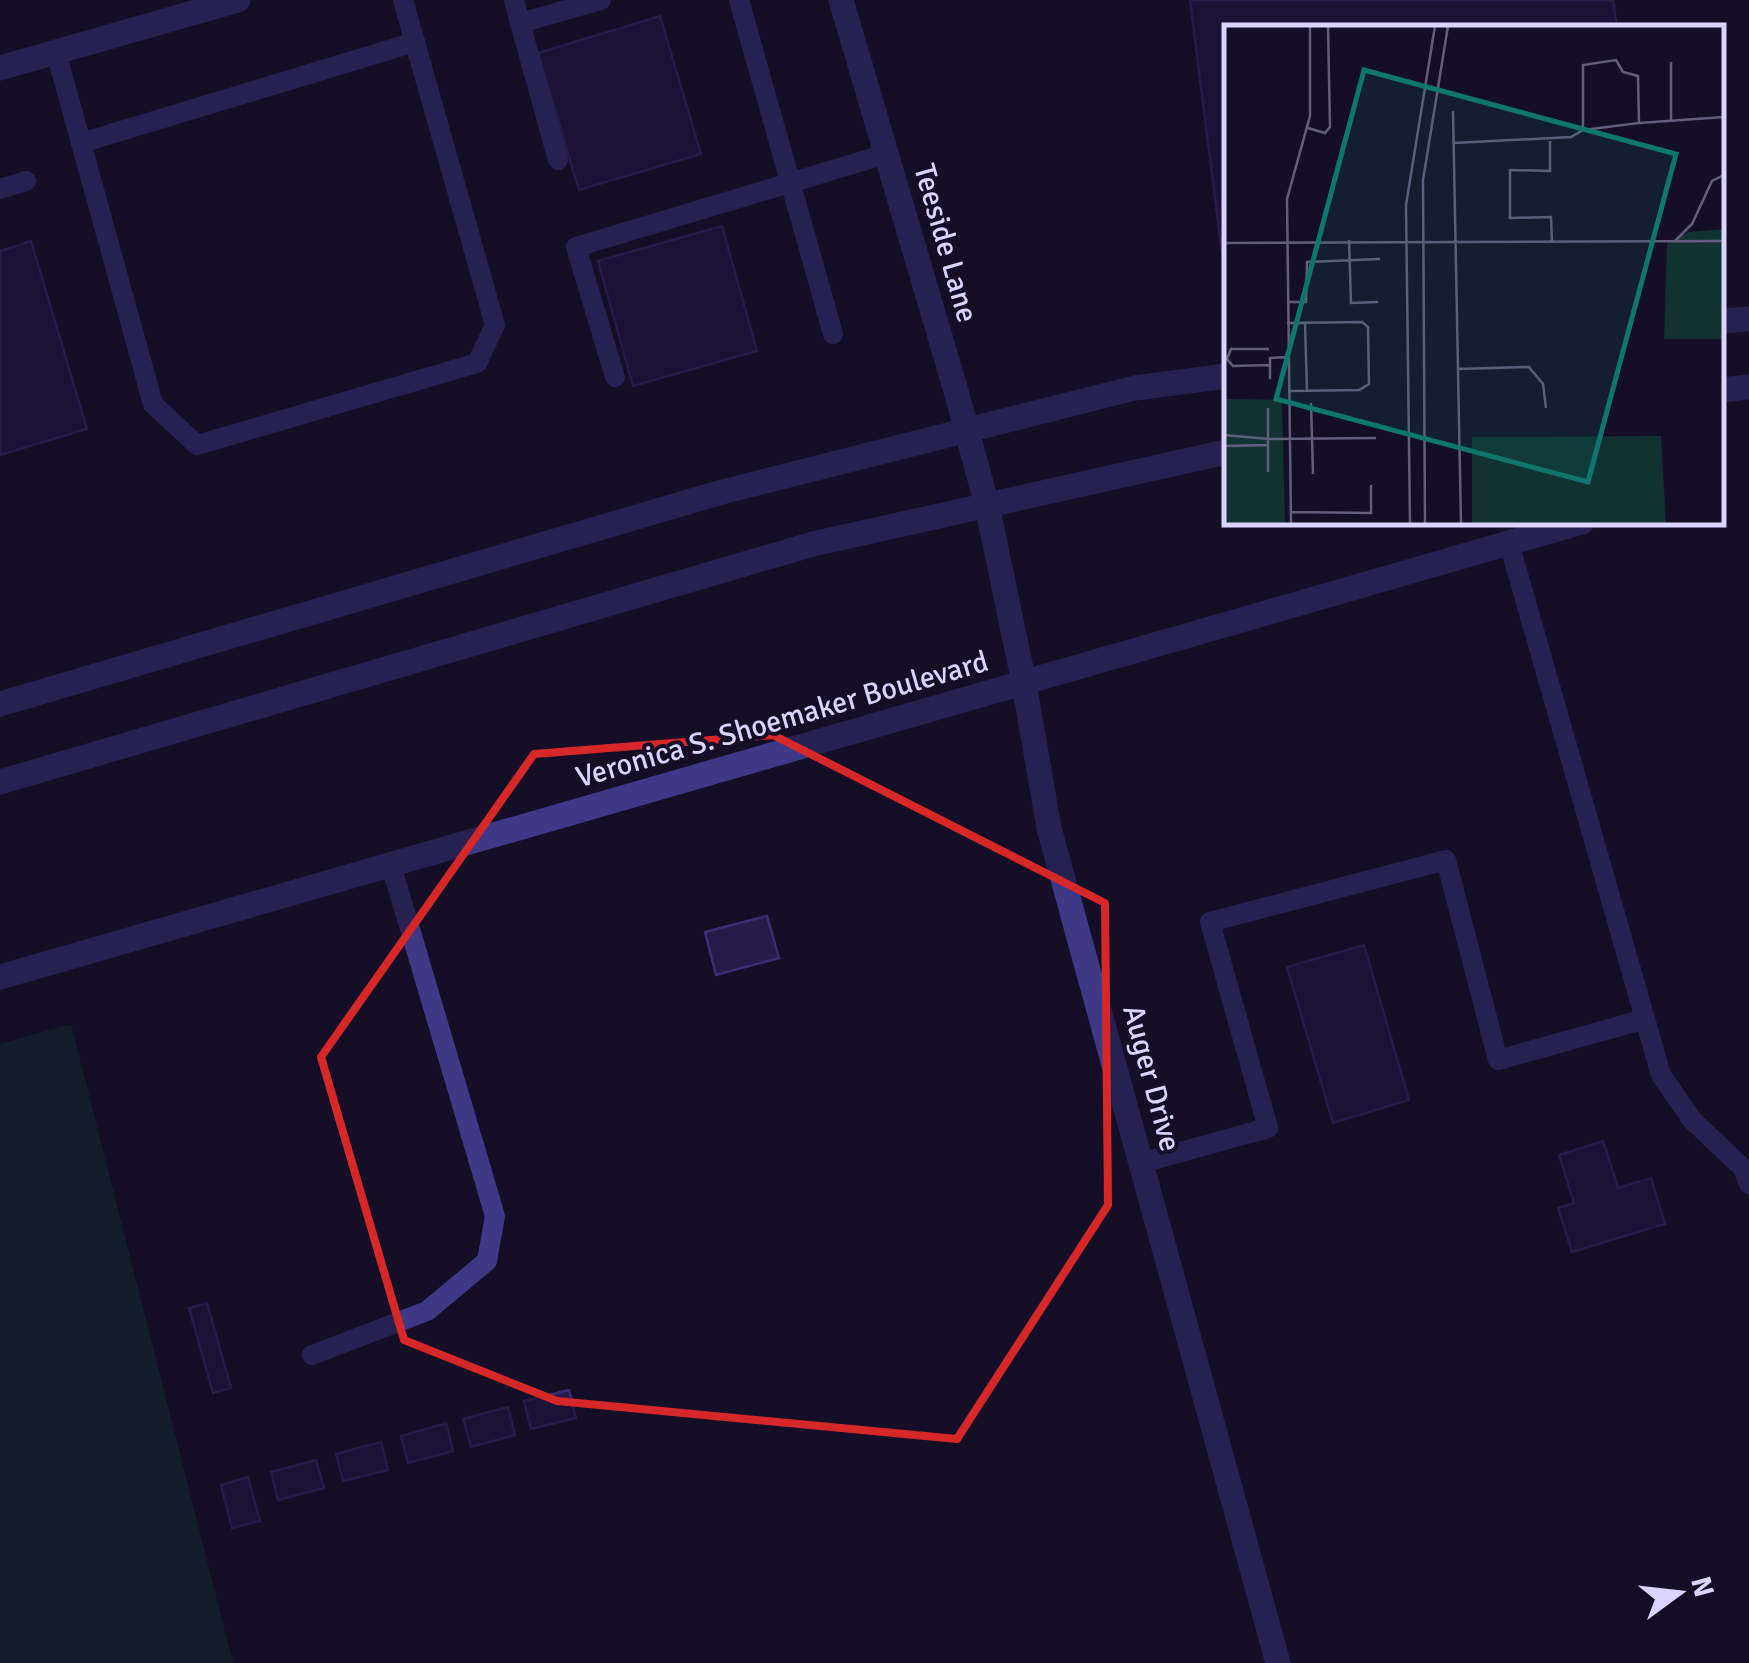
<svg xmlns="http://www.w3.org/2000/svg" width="1749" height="1663" viewBox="0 0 1749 1663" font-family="Signika,sans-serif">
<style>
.green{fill:#123131}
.building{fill:#251a48;stroke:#3c2c75;stroke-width:2.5}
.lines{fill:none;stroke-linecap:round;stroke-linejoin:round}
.service{stroke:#3e3987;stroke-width:20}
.minor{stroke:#3e3987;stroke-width:25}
.tertiary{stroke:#3e3987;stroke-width:25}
.marked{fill:none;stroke:#d62828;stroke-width:8;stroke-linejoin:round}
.labels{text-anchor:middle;stroke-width:8;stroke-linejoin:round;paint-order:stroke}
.street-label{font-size:30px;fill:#dbd4ff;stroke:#140f27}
.inset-road{fill:none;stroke:#645e7d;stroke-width:2.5}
.view{fill:#0f766e;fill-opacity:0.15;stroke:#0f766e;stroke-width:5}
.inset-edge{fill:none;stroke:#dbd4ff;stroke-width:5}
</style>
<rect width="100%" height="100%" fill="#140f27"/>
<polygon class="green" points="71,1024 233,1663 0,1663 0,1044"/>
<g class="building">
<polygon points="1190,0 1613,0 1617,28 1226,28 1226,252 1222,253"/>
<polygon points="660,16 701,154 579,190 538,53"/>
<polygon points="722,226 757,351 633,386 598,261"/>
<polygon points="31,241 87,429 0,455 0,251"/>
<polygon points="767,916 779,958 716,975 705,932"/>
<polygon points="1364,945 1409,1100 1333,1123 1287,967"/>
<polygon points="1603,1141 1618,1188 1651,1178 1665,1224 1572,1252 1558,1208 1574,1203 1559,1155"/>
<polygon points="207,1303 231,1388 213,1393 189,1308"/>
<polygon points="569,1390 576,1418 531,1429 524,1401"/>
<polygon points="508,1407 515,1435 471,1447 463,1419"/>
<polygon points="446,1423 453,1451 408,1463 401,1436"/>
<polygon points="381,1442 388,1470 343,1481 336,1454"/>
<polygon points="316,1460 324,1488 278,1500 271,1472"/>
<polygon points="248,1477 260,1521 232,1528 221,1485"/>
</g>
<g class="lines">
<g class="service">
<polyline points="514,0 520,23 601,0"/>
<polyline points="739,0 833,334"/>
<polyline points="520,23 558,160"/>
<polyline points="56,52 153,404 197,445 477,363 495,325 403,0"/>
<polyline points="81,143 415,42"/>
<polyline points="0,189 26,181"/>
<polyline points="615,377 576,247 886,154"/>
<polyline points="1509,543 1661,1075 1692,1120 1743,1168 1749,1184"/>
<polyline points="1141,1163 1268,1128 1210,922 1446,860 1498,1060 1645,1019"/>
<polyline points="312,1355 427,1311 487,1261 495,1216 391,865"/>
</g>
<g class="minor">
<polyline points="841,0 956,391 987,505 1024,683 1049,828 1278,1663"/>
<polyline points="0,68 238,0"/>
<polyline points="0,977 1582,522"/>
</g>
<g class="tertiary">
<polyline points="1722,321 1749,319"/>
<polyline points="1722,390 1749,387"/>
<polyline points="0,704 722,492 1135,388 1226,376"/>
<polyline points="0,782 813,544 1226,452"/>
</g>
</g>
<path d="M0 0H1749V1663H0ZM773,735L1105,903L1108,1205L957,1439L557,1401L404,1340L321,1057L534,754Z" fill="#140f27" fill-opacity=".55" fill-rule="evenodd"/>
<path class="marked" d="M773,735L1105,903L1108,1205L957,1439L557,1401L404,1340L321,1057L534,754Z"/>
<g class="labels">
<g class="street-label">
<text transform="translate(946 243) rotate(74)" y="10">Teeside Lane</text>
<text transform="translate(782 719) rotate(-16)" y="10">Veronica S. Shoemaker Boulevard</text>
<text transform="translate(1152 1078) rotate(75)" y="10">Auger Drive</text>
</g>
</g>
<g transform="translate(1224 25)">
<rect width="500" height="500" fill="#140f27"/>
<path d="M500,204V314H440L443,219L465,207ZM0,374L58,375L61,499H0ZM437,411L442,499H248V412Z" fill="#123131"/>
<path class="inset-road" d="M447,37V97M229,86L237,499M415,98L500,92M84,103L101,108L106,102L104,1M326,116V146L286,145V193L327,192L328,218M230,118L347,112L359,105V40L392,35L399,47L414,51L415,98L359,105M125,215L127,278L154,277M450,217L468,199L488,156L500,150M0,218L500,216M63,277H82L83,237L156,234M63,298L138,297L144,302L145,359L135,365L64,366M81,298L83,366M45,324H7L3,334L9,341L46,340M234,344L305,342L319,359L322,383M46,354V333L64,332M87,378L89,449M0,410L44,414V383M0,421L44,420M44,447V414L152,413M67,487L147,488V460M67,499L63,174L86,91V1M186,499L182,180L211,1M201,499L199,155L224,1"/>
<path class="view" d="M140,45L452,129L364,457L52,374Z"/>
<rect width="500" height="500" class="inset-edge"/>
</g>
<g transform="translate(1679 1593) rotate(75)" stroke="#140f27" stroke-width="8" paint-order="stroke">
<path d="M0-8L18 38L0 25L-18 38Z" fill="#dbd4ff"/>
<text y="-15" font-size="28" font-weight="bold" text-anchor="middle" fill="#dbd4ff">N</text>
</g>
</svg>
